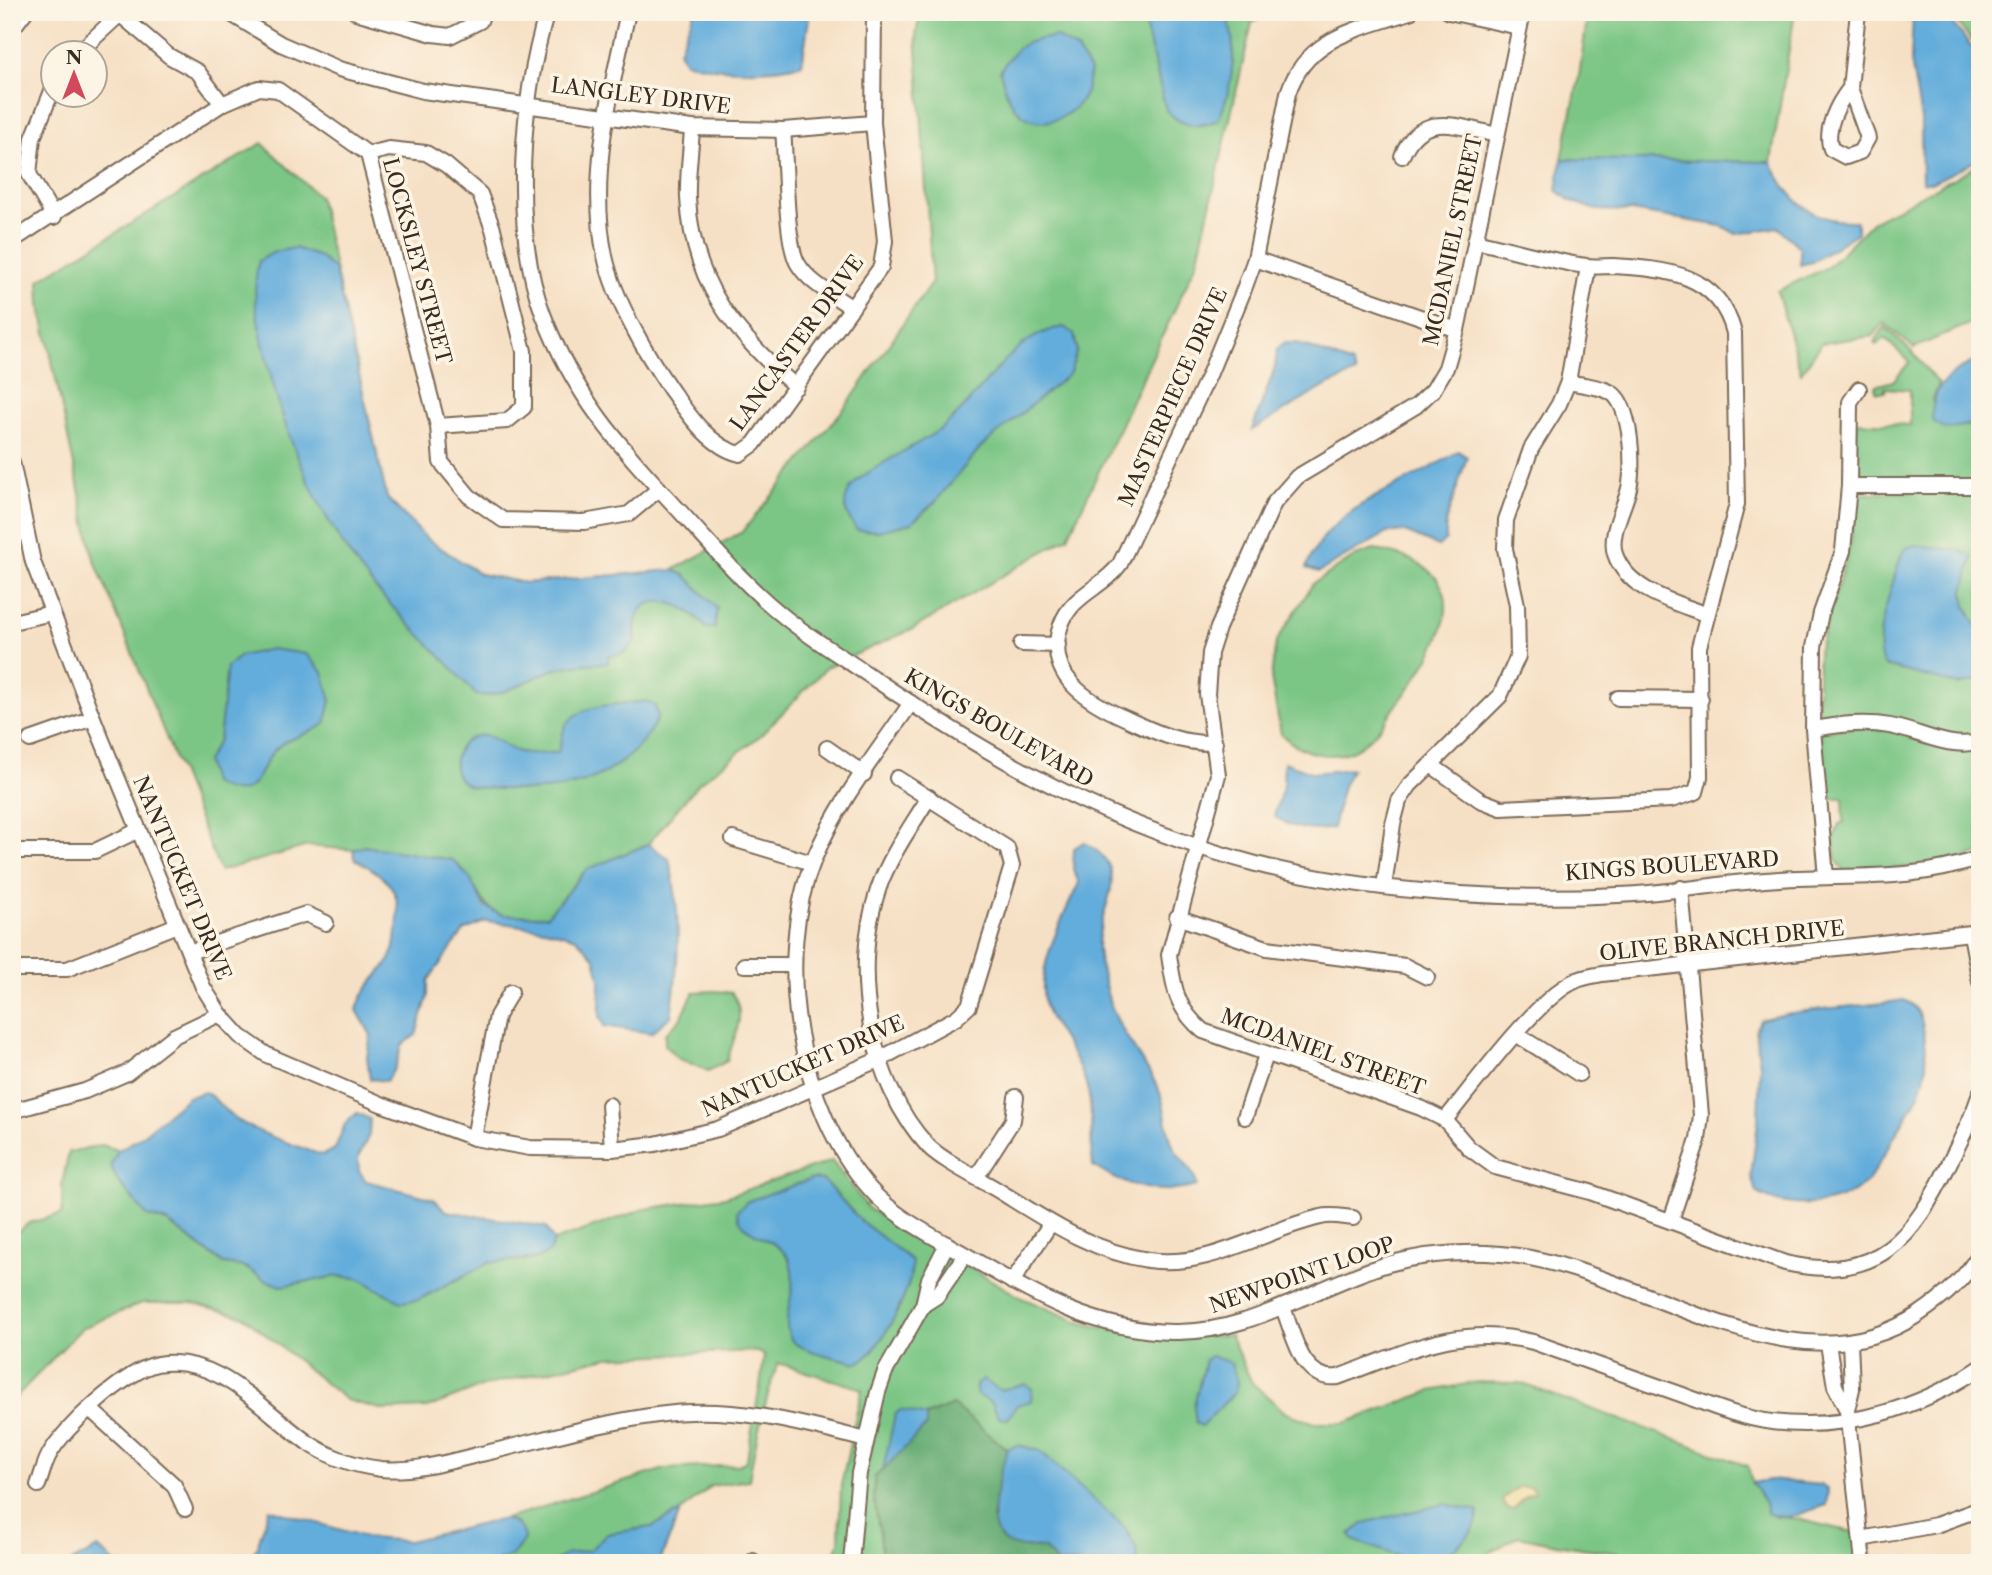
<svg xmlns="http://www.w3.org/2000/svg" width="1992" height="1575" viewBox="0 0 1992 1575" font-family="'Libre Caslon Text',serif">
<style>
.green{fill:#7bc685;stroke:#5b7852;stroke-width:2}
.forest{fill:#64ab72;stroke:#506a48;stroke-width:2}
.sand{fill:#eeda9e;stroke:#94825e;stroke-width:2}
.water{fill:#64addc;stroke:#506c7d;stroke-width:2}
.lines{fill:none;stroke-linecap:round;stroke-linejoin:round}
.minor-casing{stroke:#7c6a58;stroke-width:18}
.minor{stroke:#fff;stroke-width:14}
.labels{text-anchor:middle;stroke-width:7;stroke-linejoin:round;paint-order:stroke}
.street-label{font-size:21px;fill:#3b2a1e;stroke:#fcf5e5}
</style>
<rect width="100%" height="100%" fill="#fcf5e5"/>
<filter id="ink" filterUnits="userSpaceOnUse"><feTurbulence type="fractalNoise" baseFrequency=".0143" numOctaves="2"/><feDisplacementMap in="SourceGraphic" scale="14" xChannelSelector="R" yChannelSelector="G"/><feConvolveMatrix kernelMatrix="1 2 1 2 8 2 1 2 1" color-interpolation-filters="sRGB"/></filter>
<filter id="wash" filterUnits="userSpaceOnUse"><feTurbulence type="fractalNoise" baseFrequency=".00686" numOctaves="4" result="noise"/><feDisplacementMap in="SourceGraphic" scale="28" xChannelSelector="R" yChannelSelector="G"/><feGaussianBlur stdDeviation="1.57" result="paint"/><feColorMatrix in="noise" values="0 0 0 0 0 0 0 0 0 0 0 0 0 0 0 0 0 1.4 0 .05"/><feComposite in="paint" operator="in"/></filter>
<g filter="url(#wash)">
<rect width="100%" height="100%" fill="#f6e0c5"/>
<g class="green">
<path d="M921,12H1271L1252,23L1197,262L1068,537L911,630L827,667L761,735L699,783L648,844L586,870L547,916C501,915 491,924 470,878L364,846L353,850L308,846L220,871L93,556L40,304L39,280L262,143L319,197L387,499L427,539L480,574L526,583L673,570L742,532L847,405L932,282L916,33Z"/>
<polygon points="1588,12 1795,12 1771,162 1562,159 1579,77"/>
<polygon points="1949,12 1980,12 1980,38 1972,41"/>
<polygon points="1980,164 1980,319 1914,348 1884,323 1873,336 1822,343 1801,373 1777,291 1828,267 1872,222"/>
<polygon points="1885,327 1912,352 1939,384 1932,401 1967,426 1980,423 1980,479 1967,482 1855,480 1856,422 1910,425 1910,390 1885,388 1885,392 1876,392 1875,386 1893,381 1910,362 1884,338 1876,345 1874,342"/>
<polygon points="1980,489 1980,738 1818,721 1818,651 1851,541 1856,494"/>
<path d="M1374,550C1400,553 1434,564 1444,592C1455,625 1420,674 1402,698C1391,712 1381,729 1368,740C1342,764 1304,757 1281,734L1271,678L1276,642L1313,584L1356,556Z"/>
<path d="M1864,727L1980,747V853L1944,865L1846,871C1831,861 1832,840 1839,824L1844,822L1843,798H1829L1824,795L1820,731Z"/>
<path d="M716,991L732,993C748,1014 733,1039 727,1061L708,1071L677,1058L665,1045V1034L681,1018L694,992Z"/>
<path d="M102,1145L118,1150L111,1165L117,1180L147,1216L167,1222L224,1264L245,1267L265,1280L282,1286L337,1276L358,1278L401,1302L418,1300L490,1262L537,1259L549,1252L554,1241L644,1209L725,1197L832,1161L869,1209L1022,1298L1082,1323L1121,1331L1169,1337L1230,1335L1252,1383L1286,1413L1315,1423H1345L1431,1391L1477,1382L1520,1383L1748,1466L1752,1483L1775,1517C1808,1517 1836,1533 1869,1533L1872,1563C1754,1563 1634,1563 1519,1536L1471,1563H833L839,1541L841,1485L862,1389L778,1363C765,1402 755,1440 749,1480L711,1486L680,1512L659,1563H492L513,1555L517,1524L504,1519L665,1469L738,1465L747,1461C751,1425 761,1392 764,1355L755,1351L608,1357L483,1386L427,1408L384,1410L346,1400L243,1316L192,1303H142L82,1328L12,1401V1236L29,1223L62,1214V1184L69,1152Z"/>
</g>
<path class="forest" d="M953,1405L1007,1449L992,1518L1010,1545L1044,1548L1057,1563H880C886,1533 869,1509 875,1477L926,1426V1416Z"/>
<polygon class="sand" points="1520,1487 1531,1487 1535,1492 1525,1496 1514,1509 1508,1509 1503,1504 1503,1498"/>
<g class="water">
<path d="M694,12H810L802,64C767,73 720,72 685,62L679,51Z"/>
<path d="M1142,12L1225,14C1240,43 1232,91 1218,120C1197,129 1182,127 1166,110Z"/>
<polygon points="1913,12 1943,12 1971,46 1980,43 1980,159 1933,182 1922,182 1921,119 1911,61"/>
<path d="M1057,37L1077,50L1090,71C1088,79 1088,91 1083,98C1069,119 1038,132 1018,111C1007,100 1004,85 1000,71C1017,44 1025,40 1057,37Z"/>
<path d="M1562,159L1771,162C1789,201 1812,223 1857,221V233L1812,262L1800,265V248L1778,227L1736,234L1722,226L1631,211L1596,210L1569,200L1557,190Z"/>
<path d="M295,248L320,257L335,270L387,498L427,539L480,574L526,583L673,570L685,575L717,608L715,628H706C683,596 628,586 636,640C628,652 622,655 608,656V663C590,663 570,665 553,670C527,679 505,698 476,695C445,658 409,626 377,590C322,526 286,442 267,361C259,326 250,296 259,261L274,252Z"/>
<path d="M1064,327L1074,334L1077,350L1070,373L980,448L935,502L911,523L879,531L857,530C846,515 840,505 851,487C863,471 922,443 942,428C982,397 1010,333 1064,327Z"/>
<polygon points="1284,343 1297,343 1352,364 1356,373 1326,386 1252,430 1275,367 1277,349"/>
<path d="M1980,357V423L1945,429L1932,420C1931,381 1951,376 1980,357Z"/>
<path d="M1458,451L1467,457L1446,521V540L1438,546L1403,531L1387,533L1319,572L1306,568C1331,502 1406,488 1458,451Z"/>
<path d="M1914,545L1959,550L1973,556L1964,591L1966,606L1980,632V679L1959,685L1885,666C1869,646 1893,584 1900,559L1904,549Z"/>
<path d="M271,649L306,654L323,672L331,701L325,724C312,733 299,735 285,742C254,759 264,812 212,783L206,761L219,740L227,667L240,656Z"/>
<path d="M646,701L655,706L658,717C629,776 568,796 505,789C494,788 476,789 467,785C445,773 455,740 477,736C493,733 503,746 516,751C523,754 550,754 558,752C561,744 562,732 566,725C581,702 622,705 646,701Z"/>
<path d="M1284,762L1313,773L1352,769L1343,786L1333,828C1313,832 1290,829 1274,816L1283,787Z"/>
<path d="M1084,842C1136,871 1099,902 1098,946C1098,960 1104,980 1107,993C1117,1030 1141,1055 1158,1088C1167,1107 1165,1132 1175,1150C1183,1163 1195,1171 1197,1186C1161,1196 1124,1187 1093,1166C1090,1143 1093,1119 1089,1097C1085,1069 1065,1044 1051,1020C1027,981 1062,919 1079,883L1073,869L1074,848Z"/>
<path d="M648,844L669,859C682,911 679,964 671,1016L651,1033L604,1026L600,1016V980L595,958L576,938L545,929L486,921L464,931L447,954L428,981V996L416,1035L402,1045L395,1068L386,1081L370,1079L367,1057L371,1035L357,1010C362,989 377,979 389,961C394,955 394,944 396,936C404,892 392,880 355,859L353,850L364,846L453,860L470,878L484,906L502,915L547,916L586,870Z"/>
<path d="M1904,1000C1919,1007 1922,1018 1924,1034C1933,1085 1915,1100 1891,1142C1884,1154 1878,1169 1869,1179C1844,1208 1787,1212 1756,1192L1751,1176L1758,1122L1760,1064L1755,1031L1760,1020C1804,1007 1857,1008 1904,1000Z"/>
<path d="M205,1092C216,1098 220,1106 229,1114C248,1130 299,1147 322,1155L335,1149L345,1124L357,1113L370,1119L369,1135L358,1158L359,1171L366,1181L434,1199L446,1211L546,1227L554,1241L549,1252L537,1259L490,1262L418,1300L401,1302L358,1278L337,1276L282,1286L265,1280L245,1267L224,1264L167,1222L147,1216L117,1180L111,1165L118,1150L138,1139L188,1097Z"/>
<path d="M812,1179L823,1180L861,1221L911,1260C917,1282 879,1356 857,1363C841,1358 800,1352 791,1339C778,1320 801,1289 789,1260C779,1236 739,1238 737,1211L748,1201Z"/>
<polygon points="1211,1356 1231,1363 1237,1382 1235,1392 1202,1426 1196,1423 1194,1406 1205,1360"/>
<polygon points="983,1380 1000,1390 1026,1384 1032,1389 1031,1401 1017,1405 1008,1419 999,1418 992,1403 976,1394 976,1385"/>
<polygon points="900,1410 926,1416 926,1426 883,1470 895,1415"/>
<path d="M1018,1445L1040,1451L1126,1529L1136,1548L1138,1563H1057L1044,1548C1034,1547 1021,1548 1011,1545C977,1533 1002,1473 1007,1449Z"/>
<path d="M1769,1480L1821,1485L1828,1490L1826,1505C1805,1511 1789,1523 1767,1513L1765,1503L1752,1483Z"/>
<path d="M1444,1504L1478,1511C1479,1536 1448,1554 1428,1563L1400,1557L1353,1540L1350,1534L1364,1523Z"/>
<path d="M269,1509L369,1538L408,1541L504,1519C516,1524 522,1526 524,1539L513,1555L492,1563H247L257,1547Z"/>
<polygon points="680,1512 659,1563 551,1563 567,1554 590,1550 606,1534 651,1527"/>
<polygon points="98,1548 116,1563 70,1563"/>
</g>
</g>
<g filter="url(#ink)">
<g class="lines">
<g class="minor-casing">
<g id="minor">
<polyline points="117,12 169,56 198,72 222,104"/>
<polyline points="228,12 281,44 339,69 423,91 692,128 783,130 873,123"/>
<polyline points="356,12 433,34 450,36 480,21 483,12"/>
<path d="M547,12C521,98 511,228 543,314C574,396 618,444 676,507C711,545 746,587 787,619C815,641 847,660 876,680C999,763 1111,825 1256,864C1362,892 1509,901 1618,895C1667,893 1717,884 1765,880C1840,873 1907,884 1980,858"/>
<path d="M628,12C611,90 588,176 605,256C614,299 646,354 671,390C688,414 710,447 740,454L754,444L881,267L885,241L873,123L874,12"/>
<polyline points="1449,12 1519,27"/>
<path d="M1523,12L1457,330L1446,368L1433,390L1416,406L1297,477L1274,503L1218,628L1210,653L1207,694L1218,775L1169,955C1174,989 1176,1008 1203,1031L1421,1108L1445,1120L1469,1148L1495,1167L1590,1192L1785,1263C1878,1284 1913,1238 1950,1162C1961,1139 1973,1117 1980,1093"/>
<polyline points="12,29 25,12"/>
<polyline points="79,52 119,15"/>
<path d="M1850,88C1838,103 1824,129 1831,149L1846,157L1860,152L1868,138L1850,88L1858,12"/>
<polyline points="52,91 33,138 29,174 54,217"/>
<path d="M692,128C691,151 687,175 688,198C692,284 735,333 796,387"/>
<path d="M783,130C786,158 785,243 798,264C809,283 834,295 852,308"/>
<polyline points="368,154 389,149 426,153 446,165 480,194 493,229 524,351 524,407 507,421 438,426"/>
<path d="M1402,156C1421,109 1458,127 1497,135"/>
<polyline points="12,241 222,104 259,88 278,90 368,154 438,426 441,462 469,496 503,520 584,522 629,514 659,489"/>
<polyline points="1255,259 1457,330"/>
<path d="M1568,382C1581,385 1598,386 1610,392C1632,403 1635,471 1628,492C1623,510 1609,535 1615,554C1627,590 1674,602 1705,614"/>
<polyline points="12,462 33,562 93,718 203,987 220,1014 240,1036 267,1055 381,1104 474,1138 530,1148 612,1149 655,1144 718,1129 880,1059 956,1018 969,1006 1012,866 1007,848 897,778"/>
<polyline points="1849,486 1980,486"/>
<polyline points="12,622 52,613"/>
<polyline points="1021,644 1058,645"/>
<polyline points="1618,698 1701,699"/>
<path d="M911,703C877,753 837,803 814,859C773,958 798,1109 870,1189C896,1219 937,1238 971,1258C1035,1296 1097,1331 1173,1332C1251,1334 1316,1285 1388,1264C1425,1254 1464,1251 1501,1254C1636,1264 1790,1401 1919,1314C1944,1297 1964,1280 1980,1253"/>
<path d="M1813,729C1839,725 1863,721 1890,726C1922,732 1946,749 1980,742"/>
<polyline points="30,740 93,718"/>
<path d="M1215,743C1181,744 1157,733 1127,719C1088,702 1043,676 1061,625C1072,594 1103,588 1120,564L1209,375L1243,292L1255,259L1288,93C1307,36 1358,30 1410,12"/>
<polyline points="827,748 864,774"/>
<path d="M1431,765L1480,800L1501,808L1671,800L1696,792L1700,777L1699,647L1737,504L1734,333C1719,273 1666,269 1613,266C1604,266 1595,267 1586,266C1549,261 1512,249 1475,241"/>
<path d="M929,797C911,827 889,857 878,890C851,970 869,1083 928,1146C942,1161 984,1181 1004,1194C1049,1222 1094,1252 1148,1260C1211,1269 1262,1230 1321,1217C1331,1214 1343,1217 1353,1218"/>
<polyline points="733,839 812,863"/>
<polyline points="12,851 95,851 139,830"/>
<polyline points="1826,877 1813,729 1814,647 1821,613 1843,551 1849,486 1850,402 1859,389"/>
<polyline points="1384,887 1393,824 1399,801 1410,785 1500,696 1518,656 1517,605 1505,549 1506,520 1531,449 1559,404 1568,382 1588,267"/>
<polyline points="1177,917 1267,948 1405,966 1427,977"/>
<polyline points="1971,934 1980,982"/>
<polyline points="189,952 306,914 326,923"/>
<polyline points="744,965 793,965"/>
<polyline points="12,969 67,969 177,925"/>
<polyline points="1516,1034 1579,1074"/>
<polyline points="609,1105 612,1149"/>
<polyline points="12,1111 85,1091 127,1073 174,1036 220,1014"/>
<polyline points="1245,1117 1266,1055"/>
<path d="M1445,1120C1473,1086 1538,997 1575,981C1583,977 1593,976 1602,974L1980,932"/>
<polyline points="474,1138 497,1016 511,992"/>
<polyline points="977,1176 1013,1120 1016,1097"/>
<polyline points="1671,1220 1698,1140 1701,1115 1681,888"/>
<polyline points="1012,1282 1051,1223"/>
<polyline points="923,1305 937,1296 965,1255"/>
<path d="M1283,1308C1294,1334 1301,1382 1338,1377C1407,1352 1458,1323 1533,1342C1582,1359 1631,1377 1680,1394C1710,1405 1740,1418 1772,1422C1845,1431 1919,1409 1980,1368"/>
<polyline points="1850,1341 1852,1389 1847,1410 1863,1563"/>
<polyline points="1828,1344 1835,1386 1847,1410"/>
<polyline points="90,1409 174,1485 185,1509"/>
<path d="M38,1485C42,1475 44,1464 49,1455C63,1428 127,1370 157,1364C217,1353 263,1411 307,1442C329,1457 356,1466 381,1469C415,1472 448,1462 481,1454C539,1441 598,1423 657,1415C728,1404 798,1422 866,1440"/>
<polyline points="1861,1539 1936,1525 1980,1509"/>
<polyline points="752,1563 753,1561"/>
<polyline points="851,1563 859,1473 878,1392 885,1372 923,1305 929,1279 947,1244"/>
</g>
</g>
<use href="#minor" class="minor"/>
</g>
</g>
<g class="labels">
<g class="street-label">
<text transform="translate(641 96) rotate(7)" y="7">LANGLEY DRIVE</text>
<text transform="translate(1453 240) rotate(-78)" y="7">MCDANIEL STREET</text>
<text transform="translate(417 261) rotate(75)" y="7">LOCKSLEY STREET</text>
<text transform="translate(797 343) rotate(-54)" y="7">LANCASTER DRIVE</text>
<text transform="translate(1173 397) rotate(-66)" y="7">MASTERPIECE DRIVE</text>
<text transform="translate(999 728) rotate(30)" y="7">KINGS BOULEVARD</text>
<text transform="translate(1672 866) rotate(-4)" y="7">KINGS BOULEVARD</text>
<text transform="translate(182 878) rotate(67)" y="7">NANTUCKET DRIVE</text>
<text transform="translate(1722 941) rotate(-6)" y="7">OLIVE BRANCH DRIVE</text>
<text transform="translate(1323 1052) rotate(20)" y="7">MCDANIEL STREET</text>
<text transform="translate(803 1066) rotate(-24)" y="7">NANTUCKET DRIVE</text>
<text transform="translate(1302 1275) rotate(-19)" y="7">NEWPOINT LOOP</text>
</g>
</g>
<rect width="1992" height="1575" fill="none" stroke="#fcf5e5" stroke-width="42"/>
<g transform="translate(74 74)"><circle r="33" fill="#fcf5e5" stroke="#afa495" stroke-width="2"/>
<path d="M0-5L12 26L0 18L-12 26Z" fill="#d1495b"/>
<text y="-10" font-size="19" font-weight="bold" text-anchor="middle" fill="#3b2a1e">N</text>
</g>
</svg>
